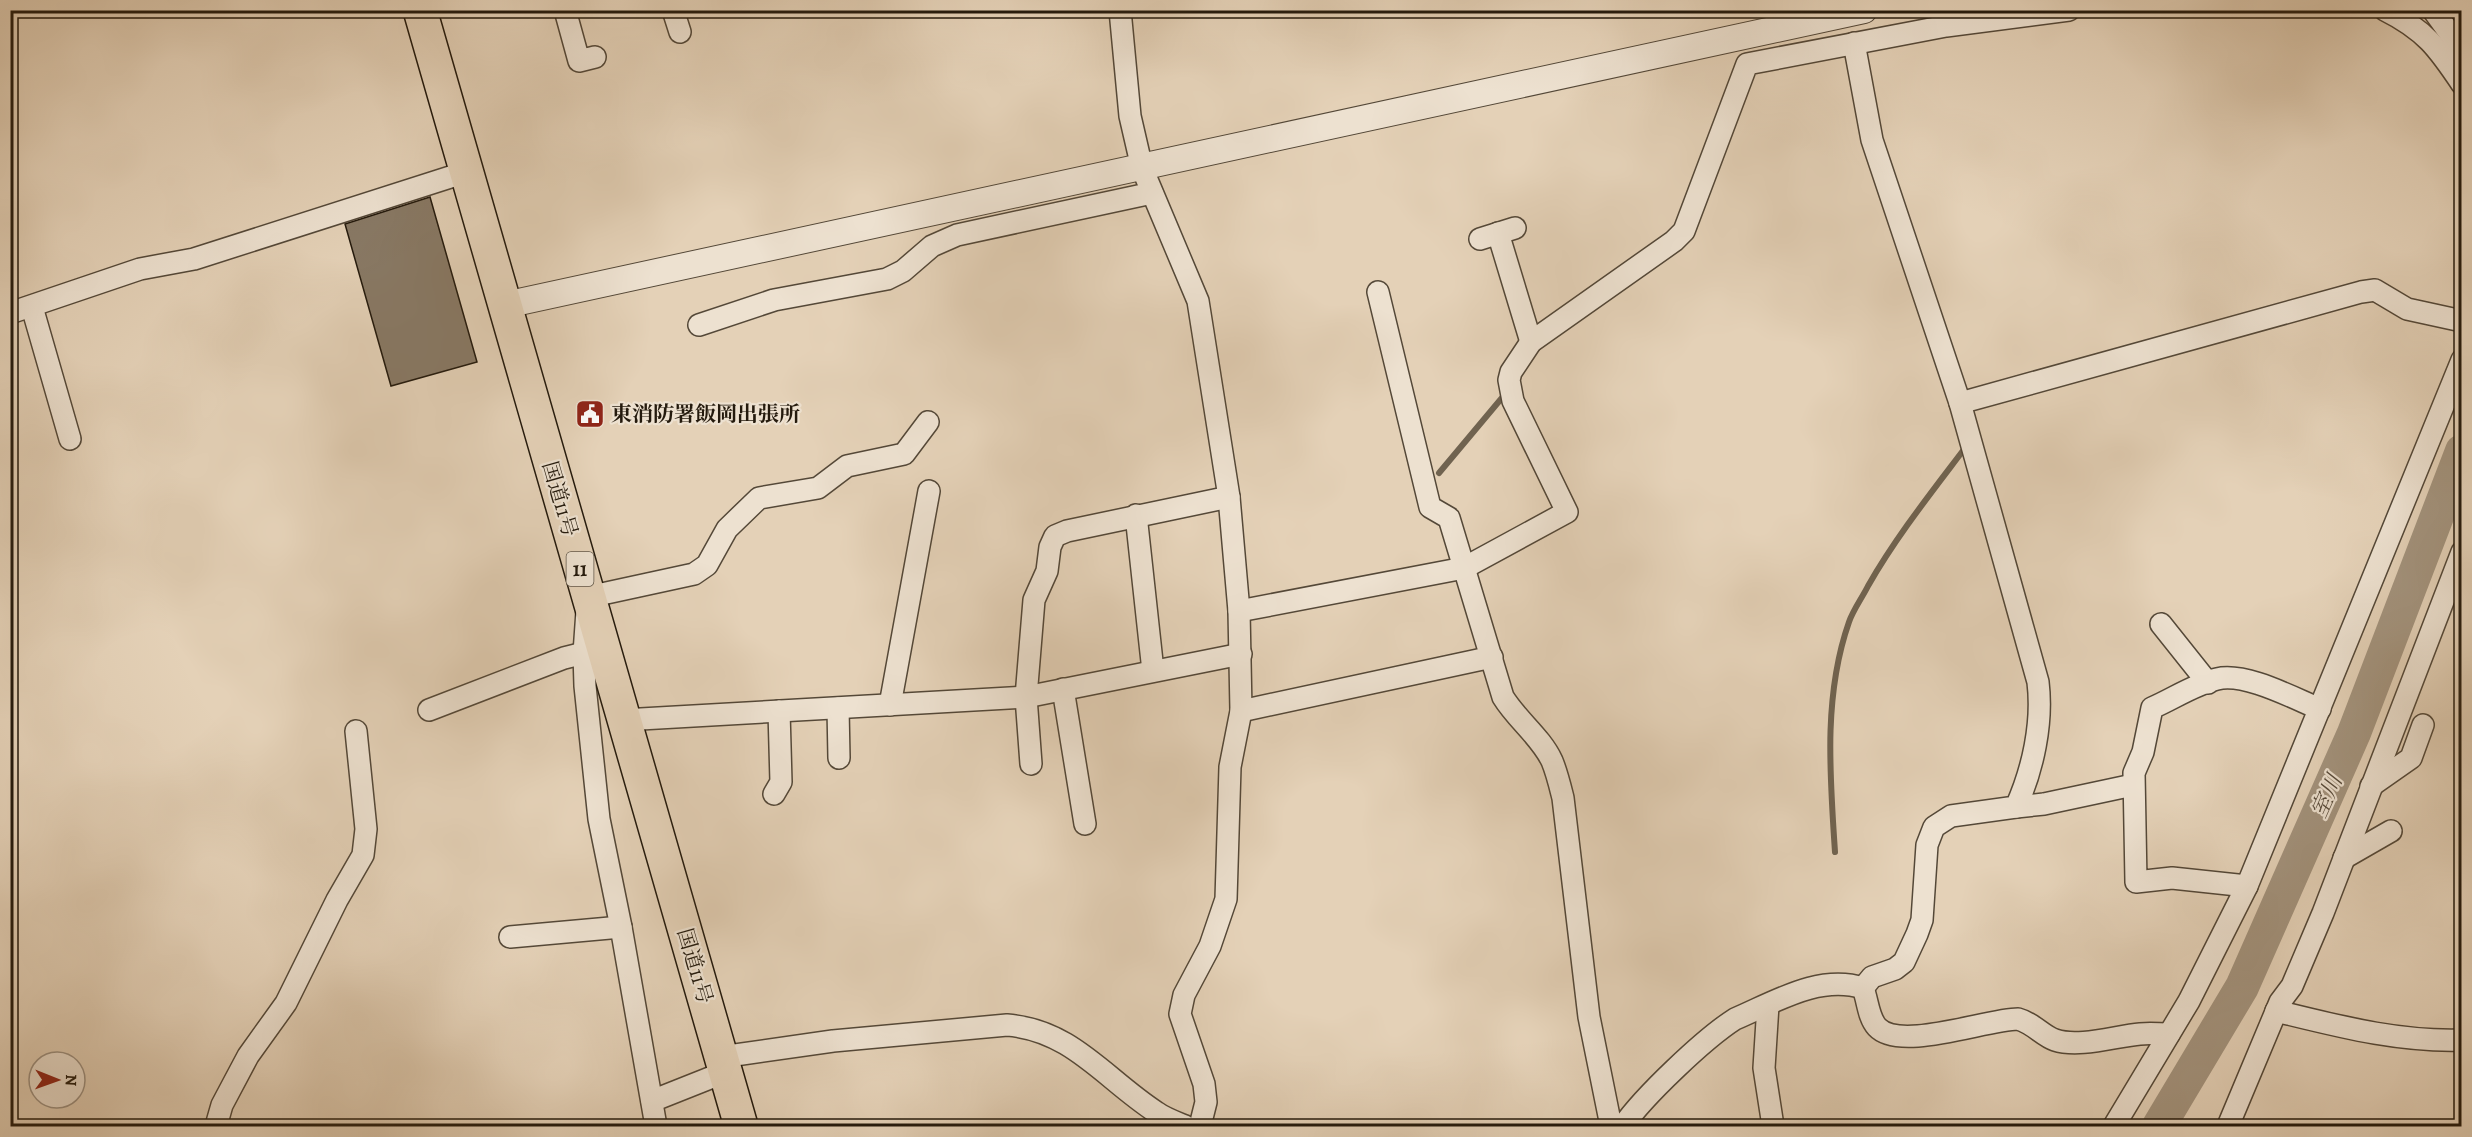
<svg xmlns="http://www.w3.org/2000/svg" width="2472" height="1137" viewBox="0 0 2472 1137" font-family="Alegreya,'Noto Serif JP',serif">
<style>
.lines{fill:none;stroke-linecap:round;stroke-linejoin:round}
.stream{stroke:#706350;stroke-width:6}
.river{stroke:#a3937d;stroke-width:34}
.building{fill:#887965;stroke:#241a0d;stroke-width:1.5}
.minor-casing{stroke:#544838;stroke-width:24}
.tertiary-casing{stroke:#544838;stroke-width:28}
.trunk-casing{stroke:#241a0d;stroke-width:36}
.minor{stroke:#ede1d0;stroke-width:21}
.tertiary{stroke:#ede1d0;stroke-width:26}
.trunk{stroke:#e4d1b7;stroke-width:33}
.labels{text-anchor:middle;stroke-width:4.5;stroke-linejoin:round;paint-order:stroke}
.shield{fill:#ede1d0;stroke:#605648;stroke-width:1.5}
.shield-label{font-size:20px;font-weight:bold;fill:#241a0d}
.poi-label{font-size:21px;font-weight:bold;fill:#241a0d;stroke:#ede1d0;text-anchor:start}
.street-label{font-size:21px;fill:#241a0d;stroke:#ede1d0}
.water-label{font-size:22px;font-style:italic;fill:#574a3a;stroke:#ede1d0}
</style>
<rect width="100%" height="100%" fill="#e4d1b7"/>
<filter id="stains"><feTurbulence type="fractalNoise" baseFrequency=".00333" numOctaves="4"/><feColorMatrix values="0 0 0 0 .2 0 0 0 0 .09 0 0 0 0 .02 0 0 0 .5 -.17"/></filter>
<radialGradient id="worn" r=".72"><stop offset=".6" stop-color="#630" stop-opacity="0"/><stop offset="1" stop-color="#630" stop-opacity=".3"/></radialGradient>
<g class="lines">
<g class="stream">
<polyline points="1769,23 1773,10"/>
<polyline points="1439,473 1506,393"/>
<path d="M1835,852C1830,776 1823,696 1849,622C1853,610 1862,598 1868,586C1896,537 1931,493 1965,448L1964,444"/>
</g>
<polyline class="river" points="2159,1126 2242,987 2354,733 2462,451"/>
</g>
<polygon class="building" points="430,197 477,362 391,386 345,224"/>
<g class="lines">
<g class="minor-casing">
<g id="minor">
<polyline points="565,10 579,61 595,57"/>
<polyline points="673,10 680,32"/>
<polyline points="1120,10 1130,116 1142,168 1198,301 1229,497 1239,611 1241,711 1230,767 1226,899 1210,946 1184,995 1180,1014 1204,1084 1206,1102 1200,1126"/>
<path d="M2385,10C2425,30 2438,48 2462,84"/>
<polyline points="2433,10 2462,50"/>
<polyline points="1498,233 1531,342"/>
<polyline points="1480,239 1515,228"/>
<path d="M1378,292L1430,507L1449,518L1503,697C1517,720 1541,737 1552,761C1557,773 1560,786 1563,798L1589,1017L1611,1126"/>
<polyline points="32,307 70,439"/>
<polyline points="10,313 140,269 194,259 466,172"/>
<polyline points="699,325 774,300 887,279 903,271 932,246 957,235 1152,193"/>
<polyline points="1960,403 2361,292 2375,290 2407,309 2462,321"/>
<polyline points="1136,515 1153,671"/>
<polyline points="1239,611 1464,568 1567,512 1513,401 1509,380 1511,372 1531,342 1674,241 1684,231 1747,64 1946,26 2069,10"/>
<polyline points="2161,624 2208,683"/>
<polyline points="1063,689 1085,824"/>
<polyline points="890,705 929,491"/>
<polyline points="838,708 839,758"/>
<polyline points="429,710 564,658 584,653"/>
<polyline points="1241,711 1492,657"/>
<polyline points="623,720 1026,697 1241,654"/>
<polyline points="1031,764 1026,697 1034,600 1047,571 1050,547 1055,536 1067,531 1229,497"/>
<polyline points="2371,786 2411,758 2423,725"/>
<polyline points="774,794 781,782 779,711"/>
<polyline points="2016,807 2044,804 2133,785"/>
<polyline points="2344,858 2391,831"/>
<path d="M2247,886L2172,878L2136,882L2134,773L2143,752L2152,708C2173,699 2195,684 2217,679C2245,672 2293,698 2320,709"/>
<polyline points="510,937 621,927"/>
<path d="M1863,988C1868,1001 1868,1017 1877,1027C1900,1052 1987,1019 2018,1019C2033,1023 2043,1036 2055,1040C2079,1048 2116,1036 2140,1034C2150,1033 2160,1034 2169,1034"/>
<polyline points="1768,1005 1764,1068 1773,1126"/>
<path d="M2276,1011C2338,1026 2397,1042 2462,1040"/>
<path d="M721,1057L833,1041L1007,1025C1072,1030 1105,1079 1156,1112C1164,1118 1175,1122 1185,1126"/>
<polyline points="652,1101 725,1072"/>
<polyline points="216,1126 222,1105 248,1056 286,1003 337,900 363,855 366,829 356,731"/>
<polyline points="656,1126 621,927 599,819 585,686 584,653 588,597 694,574 707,565 727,529 759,498 818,488 847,466 904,454 928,422"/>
<path d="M1623,1126C1644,1096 1704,1039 1735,1019C1775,1002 1819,974 1863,988L1872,977L1895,969L1904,962L1917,934L1922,920L1927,845L1934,827L1951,816L2016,807C2033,769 2043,723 2038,682L1960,403L1872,140L1854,43"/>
<polyline points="2114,1126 2189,1001 2247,886 2462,360"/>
<polyline points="2228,1126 2280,1002 2292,986 2323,913 2462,552"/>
</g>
</g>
<g class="tertiary-casing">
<polyline id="tertiary" points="505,305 1864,10"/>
</g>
<g class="trunk-casing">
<polyline id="trunk" points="420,10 741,1126"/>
</g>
<use href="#minor" class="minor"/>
<use href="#tertiary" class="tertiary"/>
<use href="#trunk" class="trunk"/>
</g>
<defs>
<g id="civic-square" transform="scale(1.5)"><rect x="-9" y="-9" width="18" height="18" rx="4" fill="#8f2418" stroke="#ede1d0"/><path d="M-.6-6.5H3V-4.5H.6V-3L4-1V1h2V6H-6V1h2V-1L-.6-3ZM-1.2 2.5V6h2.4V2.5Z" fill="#fff"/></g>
</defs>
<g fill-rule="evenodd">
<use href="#civic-square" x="590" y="414"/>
</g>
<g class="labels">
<rect class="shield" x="566.5" y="552" width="27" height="34" rx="4.5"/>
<g class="shield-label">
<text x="580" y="576">11</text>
</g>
<g class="poi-label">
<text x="611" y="421">東消防署飯岡出張所</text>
</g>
<g class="street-label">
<text transform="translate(560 499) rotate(74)" y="7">国道11号</text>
<text transform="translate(695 966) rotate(74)" y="7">国道11号</text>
</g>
<g class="water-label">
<text transform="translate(2326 796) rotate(-66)" y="8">室川</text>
</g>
</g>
<rect width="2472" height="1137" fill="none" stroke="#e4d1b7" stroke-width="36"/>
<rect x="12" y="12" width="2448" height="1113" fill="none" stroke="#241a0d" stroke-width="3"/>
<rect x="18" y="18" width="2436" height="1101" fill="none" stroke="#241a0d" stroke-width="1.5"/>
<g transform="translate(57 1080) rotate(91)"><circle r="28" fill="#ede1d0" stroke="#9d9182" stroke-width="1.5"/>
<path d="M0-4.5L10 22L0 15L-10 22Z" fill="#8f2418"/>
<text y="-9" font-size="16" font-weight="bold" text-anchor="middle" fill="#241a0d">N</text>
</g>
<rect width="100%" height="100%" filter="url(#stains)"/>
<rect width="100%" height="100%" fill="url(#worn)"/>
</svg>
